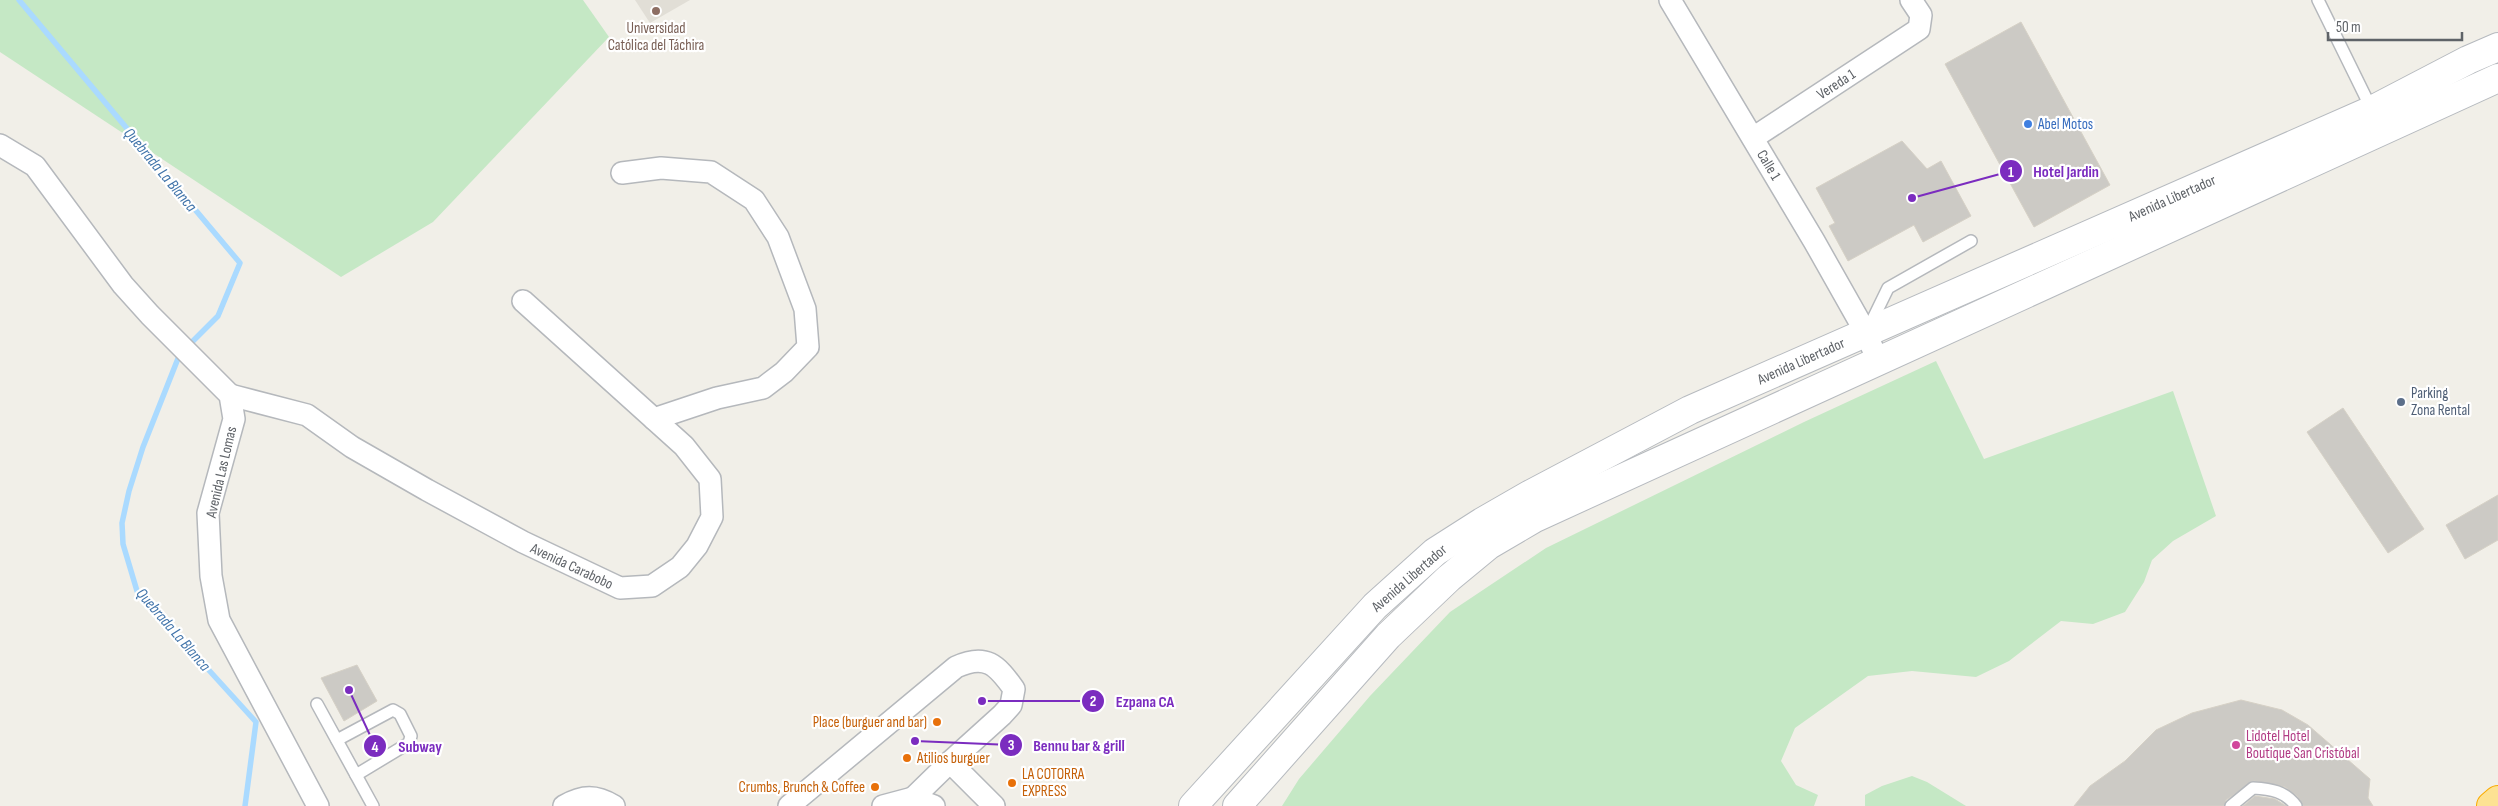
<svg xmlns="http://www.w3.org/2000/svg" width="2498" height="806" viewBox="0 0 2498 806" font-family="'Sofia Sans Condensed',sans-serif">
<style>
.education{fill:#e1ded6}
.green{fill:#c5e8c5}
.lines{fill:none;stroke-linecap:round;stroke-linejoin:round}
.stream{stroke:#aadaff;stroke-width:5.5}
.building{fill:#cccac5;stroke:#d6d1c6}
.service-casing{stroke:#b5b8bc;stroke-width:14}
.minor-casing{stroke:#b5b8bc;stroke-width:24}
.secondary-casing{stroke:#b6babf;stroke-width:30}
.motorway-casing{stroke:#f9ab00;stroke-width:30}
.service{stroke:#fff;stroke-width:11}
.minor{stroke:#fff;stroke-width:21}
.secondary{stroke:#fff;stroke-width:28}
.motorway{stroke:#fde293;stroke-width:28}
.education-dot{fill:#8d6e63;stroke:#fff;stroke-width:2}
.shop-dot{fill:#3f7fe0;stroke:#fff;stroke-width:2}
.service-dot{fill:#5c6f8a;stroke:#fff;stroke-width:2}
.food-dot{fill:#e8710a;stroke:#fff;stroke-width:2}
.hotel-dot{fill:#d1479c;stroke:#fff;stroke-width:2}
.labels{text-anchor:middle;stroke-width:4.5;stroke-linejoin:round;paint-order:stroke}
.education-label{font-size:15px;fill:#785e54;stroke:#fff}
.street-label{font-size:15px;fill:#5f6368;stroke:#fff}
.shop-label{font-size:15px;fill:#366cbe;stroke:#fff;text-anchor:start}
.service-label{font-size:15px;fill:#4e5e75;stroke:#fff;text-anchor:start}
.food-label{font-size:15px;fill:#c56008;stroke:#fff;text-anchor:end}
.hotel-label{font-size:15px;fill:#b23c85;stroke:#fff;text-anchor:start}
.water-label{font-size:16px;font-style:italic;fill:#4174aa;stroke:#fff}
.leader{fill:none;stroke:#7b2cbf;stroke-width:2}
.callout-dot{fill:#7b2cbf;stroke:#fff;stroke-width:2}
.mark-label{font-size:15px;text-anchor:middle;font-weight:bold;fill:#fff}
.callout-label{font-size:16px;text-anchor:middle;font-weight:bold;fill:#7b2cbf;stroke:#fff;stroke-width:4.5;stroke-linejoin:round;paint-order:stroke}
</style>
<rect width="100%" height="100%" fill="#f1efe8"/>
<polygon class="education" points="635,0 690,0 650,23"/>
<g class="green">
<polygon points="0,0 583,0 609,37 433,222 341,277 0,52"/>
<polygon points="1936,361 1984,459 2173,391 2216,516 2173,541 2152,560 2144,582 2125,612 2093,624 2061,621 2009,661 1976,677 1912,671 1868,676 1795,728 1781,761 1796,785 1818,795 1814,806 1282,806 1299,779 1370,696 1450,612 1546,548 1804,422"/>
<polygon points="1912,776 1927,782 1966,806 1865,806 1865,795 1882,786"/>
</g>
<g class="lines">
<g class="stream">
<polyline points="19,0 240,263 218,316 189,345"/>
<polyline points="179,356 143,447 129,491 122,523 123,544 137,591 256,722 245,806"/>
</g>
</g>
<g class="building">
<polygon points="2021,22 2110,185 2034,227 1945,64"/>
<polygon points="1902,141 1927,169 1941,161 1971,216 1923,242 1914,225 1848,261 1829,226 1835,223 1816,188"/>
<polygon points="2343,408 2424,529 2388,553 2307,432"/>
<polygon points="2498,495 2498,540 2465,559 2446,525"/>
<polygon points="357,665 377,701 344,721 321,678"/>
<polygon points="2241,700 2282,710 2308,725 2370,779 2368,798 2373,806 2303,806 2297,796 2285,787 2254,781 2226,800 2224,806 2074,806 2090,786 2125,761 2156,730 2192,713"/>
<polygon points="2255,796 2275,799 2286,806 2243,806"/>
</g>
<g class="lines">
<g class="service-casing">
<g id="service">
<polyline points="2318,0 2372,110"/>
<polyline points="1869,327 1888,288 1971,241"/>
<polyline points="317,704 373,806"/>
<polyline points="337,740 393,710 400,714 411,736 409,743 356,775"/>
<path d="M2231,806L2253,788C2271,789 2285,791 2296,806"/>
</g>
</g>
<g class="minor-casing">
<g id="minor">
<polyline points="1670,0 1814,241 1866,333 1878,361"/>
<polyline points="1753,138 1919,29 1921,15 1911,0"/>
<polyline points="0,145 35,166 123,285 150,315 230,395 234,419 208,513 211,576 219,620 318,806"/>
<polyline points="622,173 661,168 711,172 754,200 778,237 805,309 808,347 784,372 763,388 717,398 654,419"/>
<polyline points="230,395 307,415 352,447 427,490 523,542 620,588 652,586 680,567 697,546 712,517 710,479 684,446 523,301"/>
<polyline points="913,798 950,762"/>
<path d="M564,806C583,795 596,795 614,806"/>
<path d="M789,806L956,667C986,653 997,665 1014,689L1011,705L1002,715L950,762L994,806"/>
<polyline points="883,806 913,798 934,806"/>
</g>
</g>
<g class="secondary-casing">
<g id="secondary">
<polyline points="1193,806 1375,606 1435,552 1482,522 1529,495 1690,410 2372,110 2468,60 2498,47"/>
<polyline points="1237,806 1388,636 1449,578 1489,545 1535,518 2498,78"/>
</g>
</g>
<g class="motorway-casing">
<polyline id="motorway" points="2491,806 2498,800"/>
</g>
<use href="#service" class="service"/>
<use href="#minor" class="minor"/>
<use href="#secondary" class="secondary"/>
<use href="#motorway" class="motorway"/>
</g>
<circle class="education-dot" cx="656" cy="11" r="5"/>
<circle class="shop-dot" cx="2028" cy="124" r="5"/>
<circle class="service-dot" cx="2401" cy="402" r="5"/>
<g class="food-dot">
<circle cx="937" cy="722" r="5"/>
<circle cx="907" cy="758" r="5"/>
<circle cx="1012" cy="783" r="5"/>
<circle cx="875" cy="787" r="5"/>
</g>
<circle class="hotel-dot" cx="2236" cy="745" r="5"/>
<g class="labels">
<g class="education-label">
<text x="656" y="33">Universidad<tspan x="656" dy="17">Católica del Táchira</tspan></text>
</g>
<g class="street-label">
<text transform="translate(1836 84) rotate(-33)" y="5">Vereda 1</text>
<text transform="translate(1769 165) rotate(59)" y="5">Calle 1</text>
<text transform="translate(2172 198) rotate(-24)" y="5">Avenida Libertador</text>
<text transform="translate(1801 361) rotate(-24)" y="5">Avenida Libertador</text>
<text transform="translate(221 472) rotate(-77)" y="5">Avenida Las Lomas</text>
<text transform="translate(572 566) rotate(25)" y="5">Avenida Carabobo</text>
<text transform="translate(1409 578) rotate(-41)" y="5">Avenida Libertador</text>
</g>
<g class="shop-label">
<text x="2038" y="129">Abel Motos</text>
</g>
<g class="service-label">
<text x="2411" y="398">Parking<tspan x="2411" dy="17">Zona Rental</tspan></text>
</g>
<g class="food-label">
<text x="927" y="727">Place (burguer and bar)</text>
<text x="917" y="763" text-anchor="start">Atilios burguer</text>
<text x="1022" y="779" text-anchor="start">LA COTORRA<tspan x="1022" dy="17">EXPRESS</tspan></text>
<text x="865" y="792">Crumbs, Brunch &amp; Coffee</text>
</g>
<g class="hotel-label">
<text x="2246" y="741">Lidotel Hotel<tspan x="2246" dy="17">Boutique San Cristóbal</tspan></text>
</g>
<g class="water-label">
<text transform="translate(161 169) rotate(50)" y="6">Quebrada La Blanca</text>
<text transform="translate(174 629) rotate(49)" y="6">Quebrada La Blanca</text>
</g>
</g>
<path class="leader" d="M1912 198L2011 171M982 701L1093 701M915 741L1011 745M349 690L375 746"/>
<g class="callout-dot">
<circle cx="1912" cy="198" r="5"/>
<circle cx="982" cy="701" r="5"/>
<circle cx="915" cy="741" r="5"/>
<circle cx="349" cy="690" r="5"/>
<circle cx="2011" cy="171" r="12"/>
<circle cx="1093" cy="701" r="12"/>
<circle cx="1011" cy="745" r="12"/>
<circle cx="375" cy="746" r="12"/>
</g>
<g class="mark-label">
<text x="2011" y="177">1</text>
<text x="1093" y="706">2</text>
<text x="1011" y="750">3</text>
<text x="375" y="752">4</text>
</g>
<g class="callout-label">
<text x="2066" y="177">Hotel Jardin</text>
<text x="1145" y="707">Ezpana CA</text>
<text x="1079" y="751">Bennu bar &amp; grill</text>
<text x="420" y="752">Subway</text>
</g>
<path d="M2328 32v8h134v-8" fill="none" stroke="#5f6368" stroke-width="2.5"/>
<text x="2336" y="32" font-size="15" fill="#5f6368" stroke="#ffffff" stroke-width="4" paint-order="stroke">50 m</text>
</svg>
